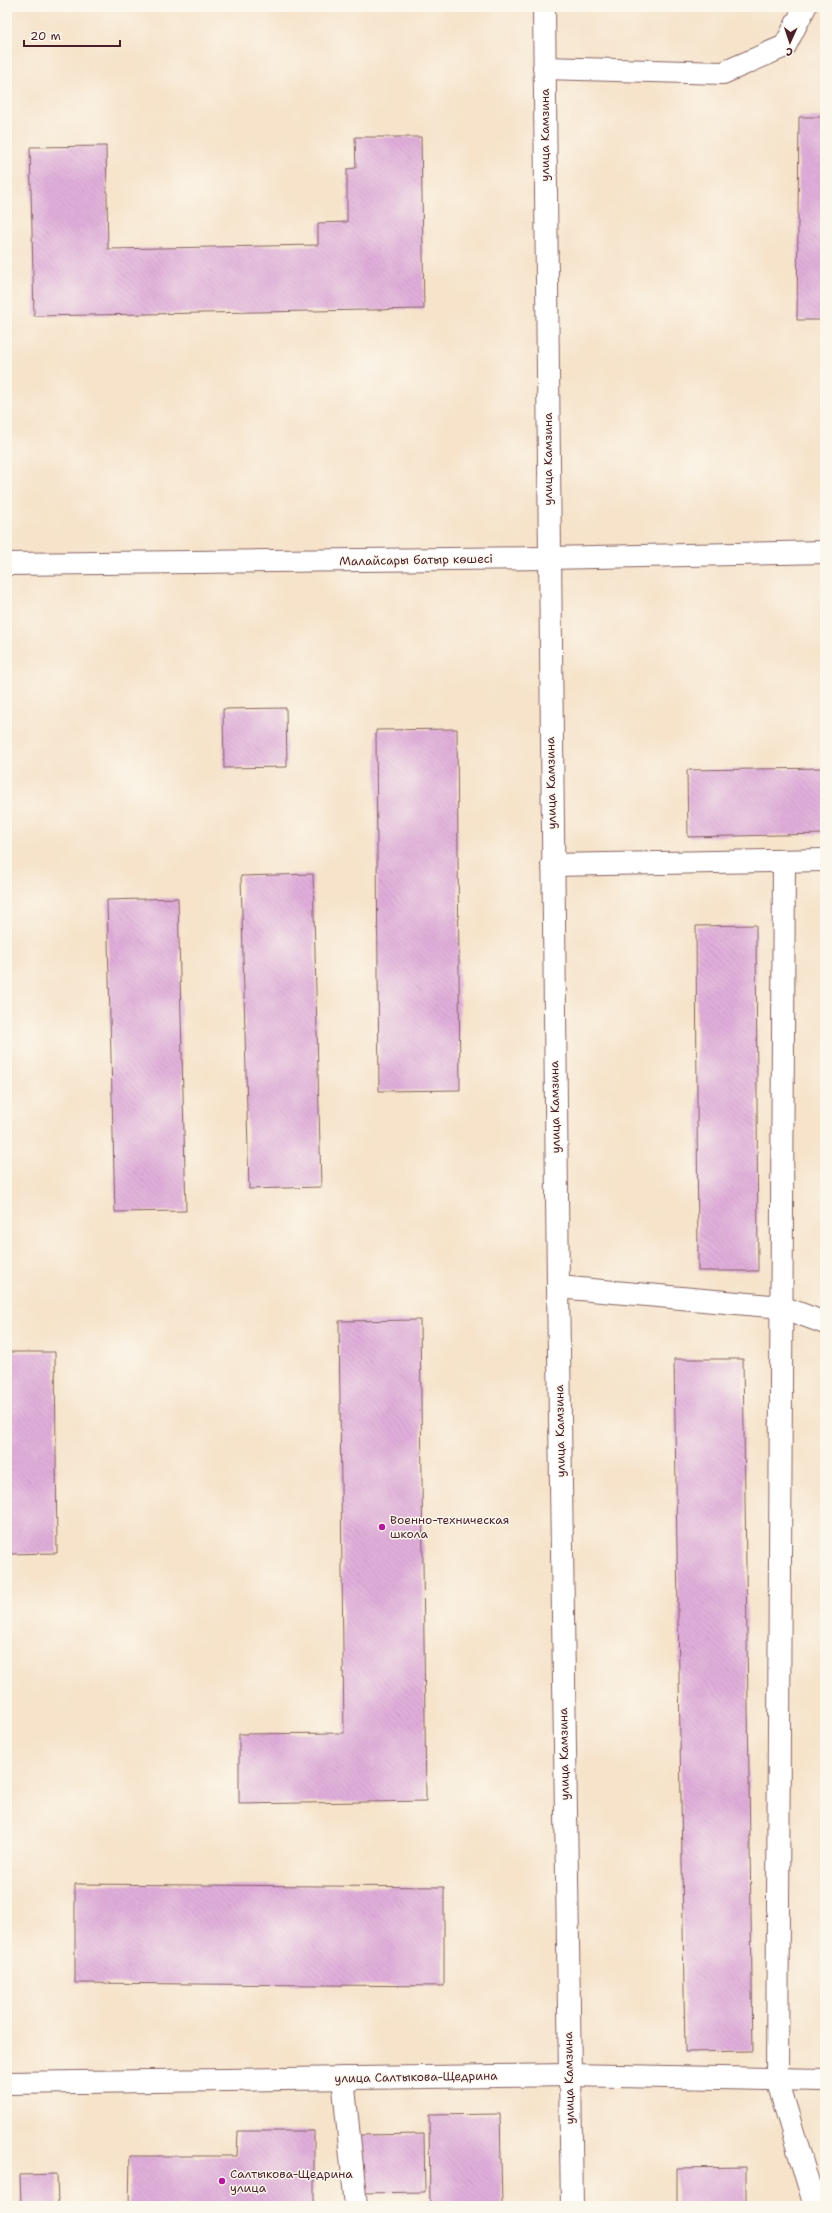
<svg xmlns="http://www.w3.org/2000/svg" width="832" height="2213" viewBox="0 0 832 2213" font-family="'Shantell Sans',sans-serif">
<style>
.building{fill:url(#building-back-hatch)}
.lines{fill:none;stroke-linecap:round;stroke-linejoin:round}
.minor-casing{stroke:#866463;stroke-width:24}
.major-casing{stroke:#866463;stroke-width:24}
.minor{stroke:#fff;stroke-width:22}
.major{stroke:#fff;stroke-width:22}
.poi-dot{fill:#b5179e;stroke:#fbf7ec;stroke-width:1.5}
.labels{text-anchor:middle;stroke-width:3;stroke-linejoin:round;paint-order:stroke}
.street-label{font-size:12px;fill:#4a1f2b;stroke:#fbf7ec}
.poi-label{font-size:12px;fill:#4a1f2b;stroke:#fbf7ec;text-anchor:start}
</style>
<defs>
<pattern id="building-back-hatch" width="6" height="6" patternUnits="userSpaceOnUse"><rect width="6" height="6" fill="#e0aeda"/><path d="M-1 5l2 2M0 0l6 6M5-1l2 2" fill="none" stroke="#c295bb"/></pattern>
</defs>
<rect width="100%" height="100%" fill="#fbf7ec"/>
<filter id="ink" filterUnits="userSpaceOnUse"><feTurbulence type="fractalNoise" baseFrequency=".025" numOctaves="2"/><feDisplacementMap in="SourceGraphic" scale="8" xChannelSelector="R" yChannelSelector="G"/><feConvolveMatrix kernelMatrix="1 2 1 2 8 2 1 2 1" color-interpolation-filters="sRGB"/></filter>
<filter id="wash" filterUnits="userSpaceOnUse"><feTurbulence type="fractalNoise" baseFrequency=".012" numOctaves="4" result="noise"/><feDisplacementMap in="SourceGraphic" scale="16" xChannelSelector="R" yChannelSelector="G"/><feGaussianBlur stdDeviation="0.9" result="paint"/><feColorMatrix in="noise" values="0 0 0 0 0 0 0 0 0 0 0 0 0 0 0 0 0 1.4 0 .05"/><feComposite in="paint" operator="in"/></filter>
<g filter="url(#wash)">
<rect width="100%" height="100%" fill="#f6e3ca"/>
<g id="blocks">
<g class="building">
<polygon points="799,117 825,117 825,320 797,320"/>
<polygon points="355,137 421,137 424,309 34,316 30,147 106,146 108,249 318,245 318,223 347,222 347,169 356,168"/>
<polygon points="286,708 287,767 224,768 223,709"/>
<polygon points="457,729 460,1090 379,1091 376,730"/>
<polygon points="825,768 825,834 688,837 687,770"/>
<polygon points="313,874 321,1187 249,1189 241,876"/>
<polygon points="178,898 186,1211 115,1212 107,900"/>
<polygon points="756,925 758,1271 698,1271 696,926"/>
<polygon points="420,1320 426,1801 239,1804 239,1734 344,1733 339,1321"/>
<polygon points="7,1352 55,1352 57,1553 7,1554"/>
<polygon points="674,1359 743,1359 753,2051 685,2052"/>
<polygon points="75,1884 444,1887 444,1986 75,1983"/>
<polygon points="500,2114 502,2206 430,2206 429,2115"/>
<polygon points="238,2131 314,2131 314,2206 129,2206 130,2156 237,2156"/>
<polygon points="424,2134 425,2192 361,2193 360,2135"/>
<polygon points="746,2167 746,2206 677,2206 677,2168"/>
<polygon points="57,2174 58,2206 21,2206 20,2175"/>
</g>
</g>
</g>
<g filter="url(#ink)">
<use href="#blocks" fill-opacity="0" stroke="#866463" stroke-width="1"/>
<g class="lines">
<g class="minor-casing">
<g id="minor">
<polyline points="544,68 723,73 785,46 805,7"/>
<polyline points="784,861 777,2079 815,2206"/>
<polyline points="552,865 825,860"/>
<polyline points="558,1287 782,1307 825,1323"/>
<polyline points="343,2078 356,2206"/>
<polyline points="7,2083 568,2075 825,2080"/>
</g>
</g>
<g class="major-casing">
<g id="major">
<polyline points="544,7 558,1287 572,2206"/>
<polyline points="7,564 548,558 825,552"/>
</g>
</g>
<use href="#minor" class="minor"/>
<use href="#major" class="major"/>
</g>
</g>
<g class="poi-dot">
<circle cx="382" cy="1527" r="4"/>
<circle cx="222" cy="2181" r="4"/>
</g>
<g class="labels">
<g class="street-label">
<text transform="translate(545 135) rotate(-90)" y="4">улица Камзина</text>
<text transform="translate(548 459) rotate(-90)" y="4">улица Камзина</text>
<text transform="translate(416 560) rotate(-1)" y="4">Малайсары батыр көшесі</text>
<text transform="translate(551 783) rotate(-91)" y="4">улица Камзина</text>
<text transform="translate(555 1107) rotate(-91)" y="4">улица Камзина</text>
<text transform="translate(560 1431) rotate(-91)" y="4">улица Камзина</text>
<text transform="translate(564 1754) rotate(-91)" y="4">улица Камзина</text>
<text transform="translate(416 2077) rotate(-1)" y="4">улица Салтыкова-Щедрина</text>
<text transform="translate(569 2078) rotate(-91)" y="4">улица Камзина</text>
</g>
<g class="poi-label">
<text x="390" y="1524">Военно-техническая<tspan x="390" dy="14">школа</tspan></text>
<text x="230" y="2178">Салтыкова-Щедрина<tspan x="230" dy="14">улица</tspan></text>
</g>
</g>
<rect width="832" height="2213" fill="none" stroke="#fbf7ec" stroke-width="24"/>
<g transform="translate(790 42) rotate(183)" stroke="#fbf7ec" stroke-width="3" paint-order="stroke">
<path d="M0-3L7 15L0 10L-7 15Z" fill="#4a1f2b"/>
<text y="-6" font-size="11" font-weight="bold" text-anchor="middle" fill="#4a1f2b">С</text>
</g>
<path d="M24 40v6h96v-6" fill="none" stroke="#4a1f2b" stroke-width="2"/>
<text x="30" y="40" font-size="12" fill="#4a1f2b" stroke="#fbf7ec" stroke-width="3" paint-order="stroke">20 m</text>
</svg>
